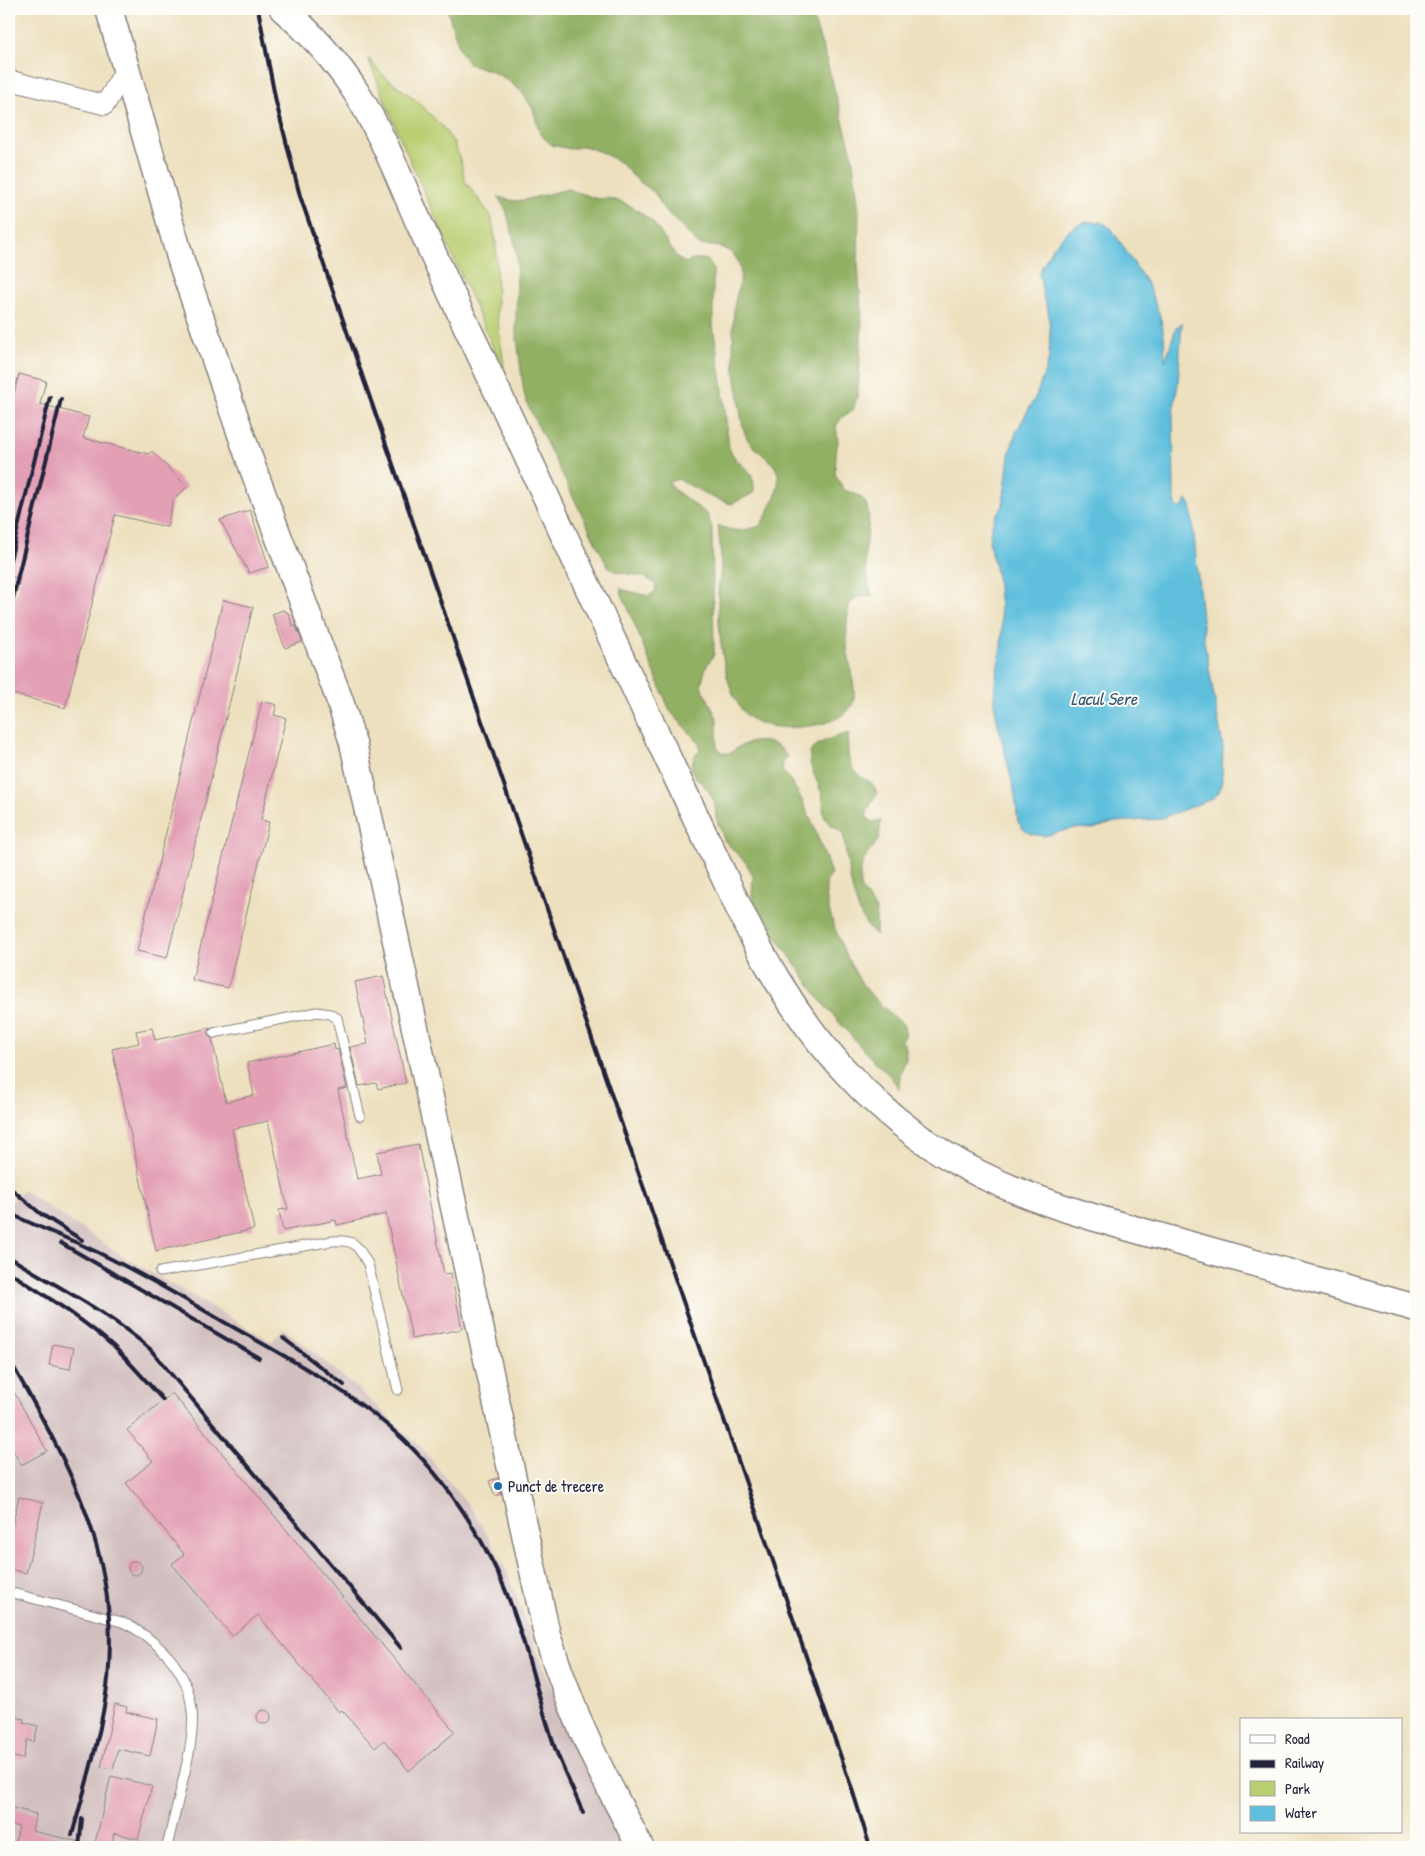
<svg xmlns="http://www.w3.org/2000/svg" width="1425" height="1856" viewBox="0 0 1425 1856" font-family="'Patrick Hand',sans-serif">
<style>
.industrial{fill:#d2bfc0}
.green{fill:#b9cd71;stroke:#6e7856}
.forest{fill:#92b063;stroke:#5a694f}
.water{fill:#5fbfdd;stroke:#40708c}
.building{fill:#e3a0b5}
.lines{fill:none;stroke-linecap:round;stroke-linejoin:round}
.lane-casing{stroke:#88817d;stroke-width:11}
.street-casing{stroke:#88817d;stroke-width:21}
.secondary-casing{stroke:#88817d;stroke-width:29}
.lane{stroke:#fff;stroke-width:9}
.street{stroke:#fff;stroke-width:19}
.secondary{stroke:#fff;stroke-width:26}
.rail{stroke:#22223b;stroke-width:4}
.poi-dot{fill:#1f6fb2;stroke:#fdfcf7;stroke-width:2}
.labels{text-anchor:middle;stroke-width:4;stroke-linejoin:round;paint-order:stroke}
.poi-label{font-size:16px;fill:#22223b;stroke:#fdfcf7;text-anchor:start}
.water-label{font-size:18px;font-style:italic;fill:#375974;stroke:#fdfcf7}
</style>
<rect width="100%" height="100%" fill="#fdfcf7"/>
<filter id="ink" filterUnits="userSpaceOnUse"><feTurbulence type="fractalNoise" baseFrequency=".02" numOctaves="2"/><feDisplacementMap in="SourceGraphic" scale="10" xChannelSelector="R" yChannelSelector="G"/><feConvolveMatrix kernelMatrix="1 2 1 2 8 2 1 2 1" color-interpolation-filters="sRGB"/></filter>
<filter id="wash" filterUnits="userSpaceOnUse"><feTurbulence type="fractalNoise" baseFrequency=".0096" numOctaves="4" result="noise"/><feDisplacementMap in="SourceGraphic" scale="20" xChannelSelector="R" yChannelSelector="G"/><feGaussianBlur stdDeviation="1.12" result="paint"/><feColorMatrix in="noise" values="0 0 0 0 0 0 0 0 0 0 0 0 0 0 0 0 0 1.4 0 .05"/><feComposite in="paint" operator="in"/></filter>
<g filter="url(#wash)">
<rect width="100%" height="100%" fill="#ede0bf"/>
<polygon class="industrial" points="23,1190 123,1256 272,1342 283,1328 358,1389 421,1447 472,1510 490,1539 508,1574 542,1664 572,1736 627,1847 9,1847 9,1203 10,1204"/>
<polygon class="green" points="368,58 382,74 418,102 442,126 454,143 461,162 465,181 491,216 496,243 497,314 505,374 398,133"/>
<g class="forest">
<path d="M447,9H810L824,51L852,154L859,210L858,265L862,322L858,393L853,410L842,417L836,426L838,441L836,454L835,474L844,490C853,493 862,495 866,504C872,519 866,535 865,550C865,566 867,581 872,596L857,597L849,605C847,618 846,632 847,646C848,660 856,687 854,699C852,714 830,723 816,725C798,728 770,730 753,720C722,702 718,625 718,593C718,584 721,575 721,566C721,552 719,538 718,525C733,533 744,531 760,526C768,513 786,482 775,467C768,457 755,450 748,440C741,429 740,405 738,392C733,365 732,336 734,309C735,295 744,278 739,264C732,246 716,246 699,245L663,208L655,193L637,180L621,163L601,152L584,146L570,149L552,145L540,134L533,109L521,91L506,79L489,70L469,64L460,50Z"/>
<path d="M568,189L598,199L607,198L622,202L634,208L653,222L678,259L686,263C693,259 699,258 708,260L713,269V326L722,382L729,448C738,468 756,467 754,493L731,504L713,498L678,479L669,482L672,488L707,514L712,527L714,654L706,667L701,685L717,718V748L723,753H731C743,741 765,737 780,748C783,750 785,754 787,757L783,763L782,771C802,788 822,848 831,874C829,878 826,881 826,885C823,909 849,965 863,985C874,1000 890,1013 904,1025L905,1033L902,1041L906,1047V1059L900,1074L899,1089L891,1077L869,1056L824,1005L763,918L752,896L753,875L746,863L724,840L716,817L715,803L708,790L695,777L691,768L694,757L700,750L699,743L670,711L620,589L648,596L655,592L656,585C641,569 620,579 607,565L528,406L524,393L516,331L517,258L514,240L506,210L498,197L514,201L524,200Z"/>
<path d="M849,733C847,747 846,764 858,774C868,784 871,777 877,793L868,809L866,817L873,822L881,820L879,839L864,859L860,872V887L876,910V935C851,916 848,862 843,833C838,829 828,824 825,818C822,812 824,806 823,799C822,786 802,760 813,748C822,740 838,736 849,733Z"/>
</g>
<polygon class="water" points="1089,222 1101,222 1111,228 1148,285 1160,316 1164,336 1165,361 1176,328 1182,322 1178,383 1173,415 1174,496 1176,505 1181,509 1187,500 1191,505 1204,640 1223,747 1222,780 1219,792 1212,799 1159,819 1115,822 1093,829 1075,828 1044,836 1031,834 1024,830 1018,822 1015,795 997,720 994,702 995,683 1001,647 1002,630 997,576 989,543 991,528 996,515 1003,506 1009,455 1013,442 1016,432 1036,396 1049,359 1050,330 1048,310 1043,296 1039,272 1053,247 1066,233 1077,225"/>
<g id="blocks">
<g class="building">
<polygon points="19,374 46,381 40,404 89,417 83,438 149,454 152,451 187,487 173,500 167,527 115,515 65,708 9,693 9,622 20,578 9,577 9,413"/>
<polygon points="250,510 269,567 249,573 220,520"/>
<polygon points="223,600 253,607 167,958 137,951"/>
<polygon points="283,610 288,613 293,626 296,626 302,642 285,648 272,614"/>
<polygon points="262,701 277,705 274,715 286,718 261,820 269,822 228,988 192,980"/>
<polygon points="383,976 406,1083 378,1089 376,1083 359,1086 350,1047 368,1044 355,982"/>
<polygon points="152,1028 155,1040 210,1028 208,1035 212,1039 226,1102 254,1095 247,1063 334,1044 335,1050 338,1049 347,1088 338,1090 357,1179 381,1174 377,1152 418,1144 444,1274 451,1273 462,1329 412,1339 386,1214 337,1225 336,1220 283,1231 279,1210 288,1209 268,1121 232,1129 254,1229 156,1251 112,1049 139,1043 136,1031"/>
<polygon points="53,1344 74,1348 70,1369 49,1365"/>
<polygon points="9,1383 47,1451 21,1465 9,1443"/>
<polygon points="172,1393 455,1732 409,1771 384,1740 375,1748 342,1710 339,1712 258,1615 232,1636 172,1564 184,1554 126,1483 153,1461 127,1430"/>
<polygon points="498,1478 501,1494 495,1496 489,1481"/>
<polygon points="19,1497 43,1503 26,1573 9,1569 9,1540"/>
<circle cx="135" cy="1568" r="7"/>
<polygon points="115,1704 127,1707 126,1712 158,1719 150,1756 118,1749 113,1769 101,1767"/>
<circle cx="264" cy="1717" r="7"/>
<polygon points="9,1715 24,1719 23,1722 38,1726 34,1742 27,1740 23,1759 9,1756"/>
<polygon points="111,1776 152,1786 138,1839 114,1833 111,1847 94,1847"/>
<polygon points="9,1807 36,1814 32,1831 80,1842 80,1847 14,1847 19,1827 9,1824"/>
</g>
</g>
</g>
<g filter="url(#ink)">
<use href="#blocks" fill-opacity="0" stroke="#88817d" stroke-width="1"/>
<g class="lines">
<g class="lane-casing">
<g id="lane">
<polyline points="214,1033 317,1012 330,1014 337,1018 360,1116"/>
<path d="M160,1272L332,1241C355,1239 357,1245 368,1264L398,1390"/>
<path d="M9,1592L122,1622C140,1630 154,1641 168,1656C202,1695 194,1734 183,1780C178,1802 172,1825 167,1847"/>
</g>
</g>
<g class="street-casing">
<polyline id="street" points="9,80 105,105 126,68"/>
</g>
<g class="secondary-casing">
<g id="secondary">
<path d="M109,9L182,264L252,466L340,701L353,743L547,1635C560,1676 575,1715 593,1754C608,1786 625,1816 640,1847"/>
<path d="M283,9C311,33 336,61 356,92C382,133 400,180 420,225C439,267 458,309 478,350C534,470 590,590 645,710C666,754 687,799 708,843C731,890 751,938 779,983C820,1051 877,1112 944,1154C1014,1198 1098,1219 1176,1241C1256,1263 1336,1286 1416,1308"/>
</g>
</g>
<use href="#lane" class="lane"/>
<use href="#street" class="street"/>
<use href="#secondary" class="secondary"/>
<g class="rail">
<polyline points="258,9 276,102 300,196 852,1789 870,1847"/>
<polyline points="9,564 50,397"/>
<polyline points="9,613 61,399"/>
<polyline points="9,1187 41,1214 82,1240"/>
<path d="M9,1213C39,1228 71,1239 101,1254C143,1274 184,1299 224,1322C286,1357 352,1391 404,1440C440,1475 471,1519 494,1565C523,1623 534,1687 555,1748C563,1770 574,1791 583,1813"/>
<polyline points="61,1243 259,1358"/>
<path d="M9,1257C57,1287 107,1311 150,1349L401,1648"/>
<path d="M9,1272C44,1295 82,1318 113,1346C131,1363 147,1382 163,1400"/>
<polyline points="283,1338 344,1385"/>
<path d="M9,1359C68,1463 121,1555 108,1679C102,1732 86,1784 72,1835"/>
<polyline points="79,1847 82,1819"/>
</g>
</g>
</g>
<circle class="poi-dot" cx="498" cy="1486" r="5"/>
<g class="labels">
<g class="poi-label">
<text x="508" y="1492">Punct de trecere</text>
</g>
<g class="water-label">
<text x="1104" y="705">Lacul Sere</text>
</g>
</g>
<rect width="1425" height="1856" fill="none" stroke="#fdfcf7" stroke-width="30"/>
<rect x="1240" y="1718" width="162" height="115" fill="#fdfcf7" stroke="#a5a5ac"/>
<rect x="1250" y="1735" width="25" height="8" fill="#ffffff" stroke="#a5a5ac"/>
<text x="1285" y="1744" font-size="15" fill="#22223b">Road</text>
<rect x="1250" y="1760" width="25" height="8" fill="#22223b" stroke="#a5a5ac"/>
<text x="1285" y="1768" font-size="15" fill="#22223b">Railway</text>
<rect x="1250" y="1781" width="25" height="15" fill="#b9cd71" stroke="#a5a5ac"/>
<text x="1285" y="1794" font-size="15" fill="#22223b">Park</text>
<rect x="1250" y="1806" width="25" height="15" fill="#5fbfdd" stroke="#a5a5ac"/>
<text x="1285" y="1818" font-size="15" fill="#22223b">Water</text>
</svg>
